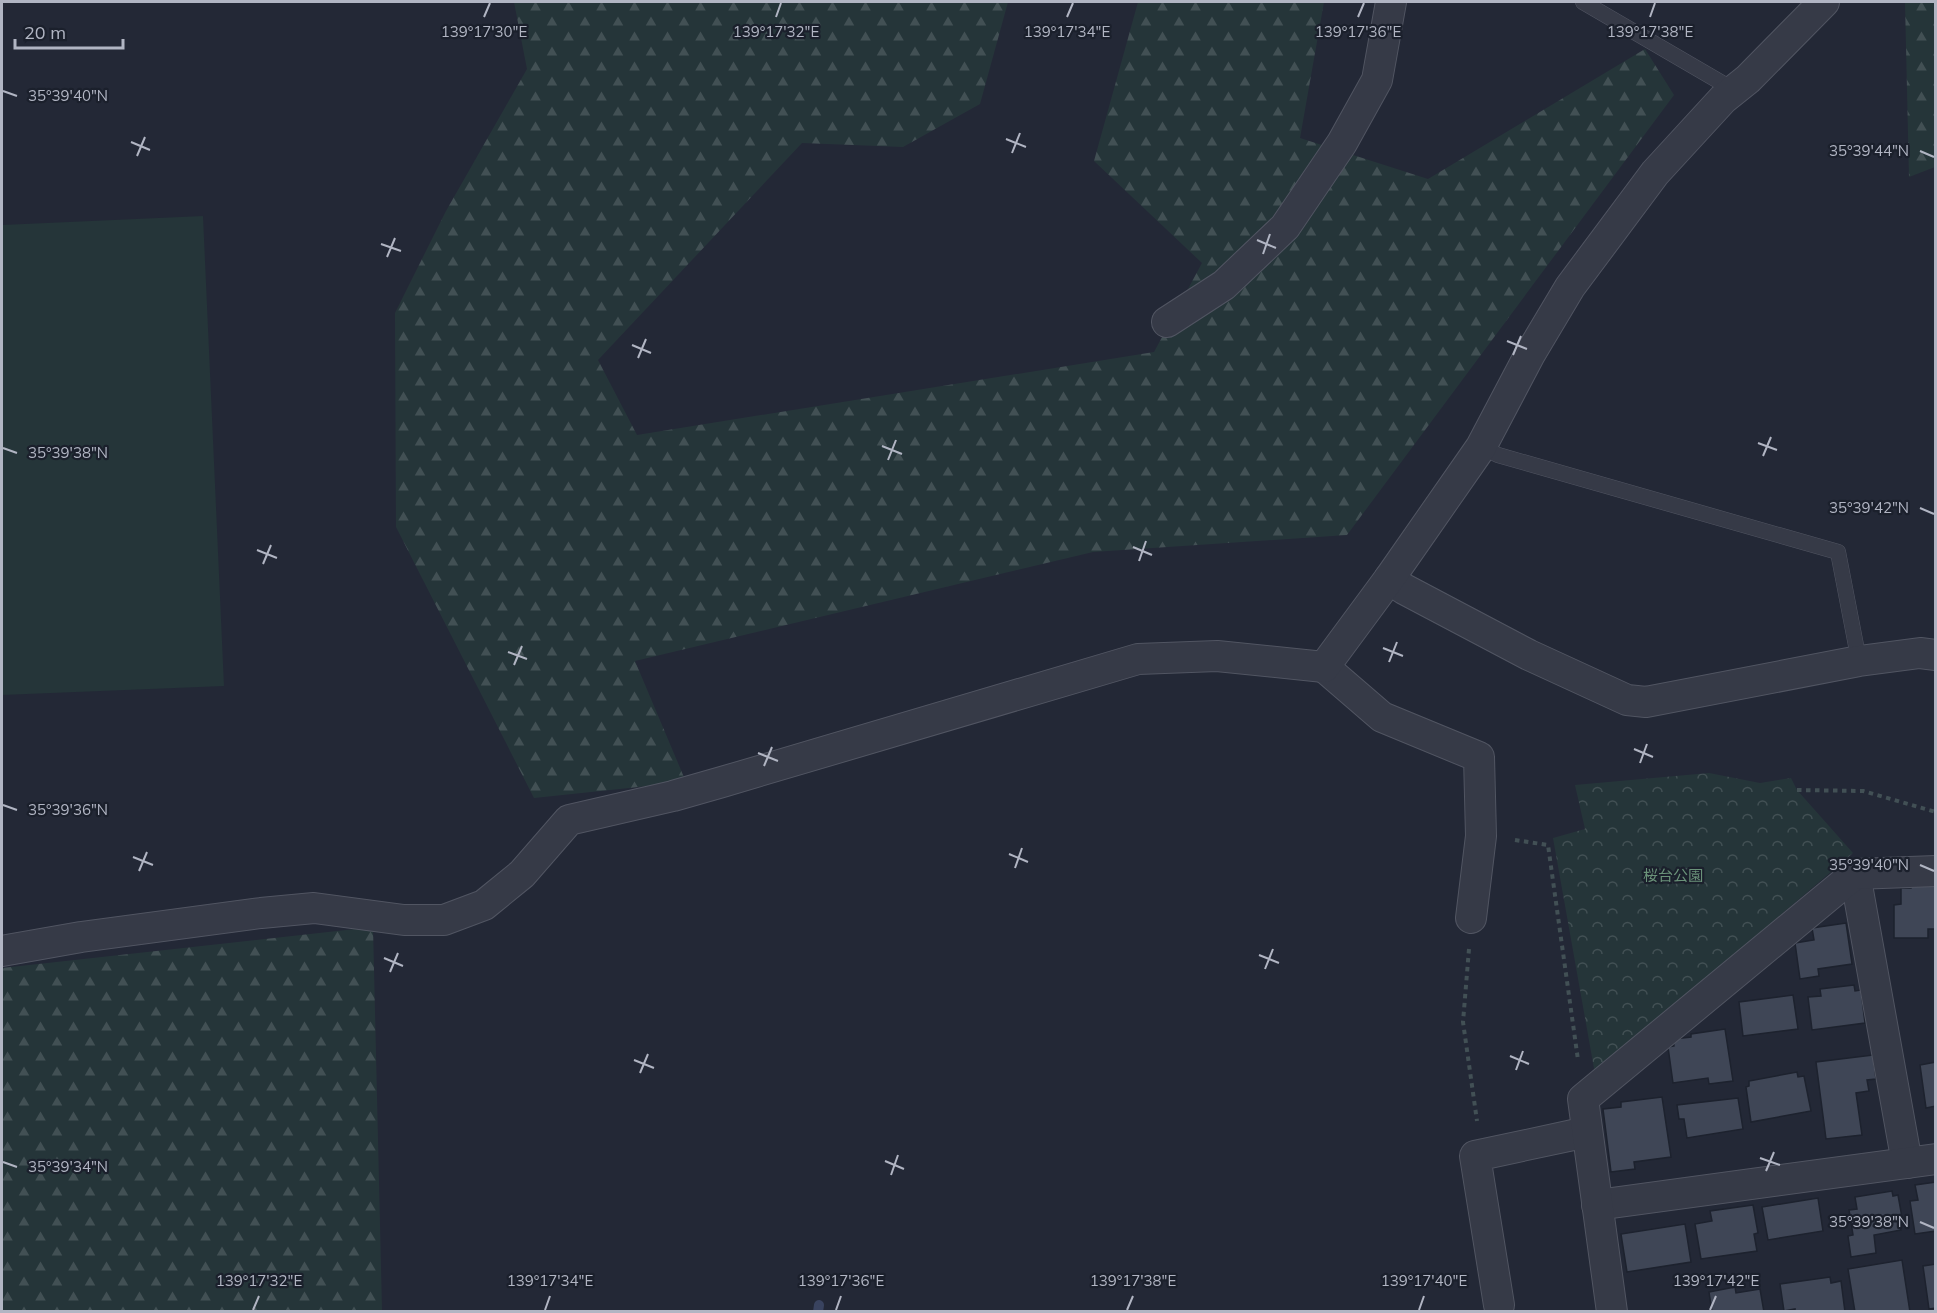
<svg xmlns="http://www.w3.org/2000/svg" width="1937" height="1313" viewBox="0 0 1937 1313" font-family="Mulish,'Noto Sans JP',sans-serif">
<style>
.green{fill:#253539}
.forest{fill:url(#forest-firs)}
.park{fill:url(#park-crowns)}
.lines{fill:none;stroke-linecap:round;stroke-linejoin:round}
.stream{stroke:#39435f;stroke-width:10}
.building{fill:#3f4656;stroke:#1d222e;stroke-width:1.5}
.service-casing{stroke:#515562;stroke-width:16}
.minor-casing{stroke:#515562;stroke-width:32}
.path{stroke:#425055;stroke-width:4;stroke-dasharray:4.5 4.5;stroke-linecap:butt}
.service{stroke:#363a47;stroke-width:15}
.minor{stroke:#363a47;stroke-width:30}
.ticks{fill:none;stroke:#b1b5c3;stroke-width:2}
.labels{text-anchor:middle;stroke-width:4.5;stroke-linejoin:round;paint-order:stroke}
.park-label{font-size:15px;fill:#6a9279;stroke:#1b202c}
.ticks-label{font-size:15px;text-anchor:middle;fill:#b1b5c3;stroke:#1b202c;stroke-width:4.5;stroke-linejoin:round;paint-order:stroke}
</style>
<defs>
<pattern id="forest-firs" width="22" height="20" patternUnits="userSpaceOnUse" patternTransform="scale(1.5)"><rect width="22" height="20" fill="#253539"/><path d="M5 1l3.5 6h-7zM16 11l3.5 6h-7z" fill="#425054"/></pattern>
<pattern id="park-crowns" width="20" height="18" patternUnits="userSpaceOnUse" patternTransform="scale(1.5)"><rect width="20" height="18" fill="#253539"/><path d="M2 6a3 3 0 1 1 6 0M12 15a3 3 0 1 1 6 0" fill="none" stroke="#425054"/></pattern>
</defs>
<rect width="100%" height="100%" fill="#232836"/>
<polygon class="green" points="203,216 224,686 2,695 2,225"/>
<g class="forest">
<polygon points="514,2 1008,2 980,104 903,147 802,143 598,360 637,435 1154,352 1202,263 1094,161 1138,2 1324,2 1300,138 1428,179 1645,49 1674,95 1347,535 1093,552 635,661 686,782 534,798 396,527 395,313 446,211 527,69"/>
<polygon points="1905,2 1936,2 1935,167 1909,177"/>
<polygon points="373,927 382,1311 2,1311 2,968"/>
</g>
<polygon class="park" points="1709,773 1760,783 1791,778 1797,790 1853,853 1595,1074 1553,838 1585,829 1575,785"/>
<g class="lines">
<polyline class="stream" points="818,1312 819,1305"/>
</g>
<g class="building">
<polygon points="1911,881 1936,881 1936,929 1928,929 1928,938 1894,938 1894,905 1901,904 1901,888 1911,888"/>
<polygon points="1846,923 1852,964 1818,969 1819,976 1800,979 1795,943 1814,940 1812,928"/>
<polygon points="1854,985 1855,991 1861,990 1865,1023 1812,1030 1808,997 1821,996 1820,989"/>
<polygon points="1793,995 1798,1029 1743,1036 1739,1002"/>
<polygon points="1725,1029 1733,1081 1709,1084 1708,1078 1673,1083 1668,1047 1674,1046 1673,1039 1691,1037 1691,1034"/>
<polygon points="1873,1055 1876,1079 1867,1080 1869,1091 1856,1093 1862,1135 1826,1139 1816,1062"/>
<polygon points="1936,1062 1936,1106 1926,1108 1920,1065"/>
<polygon points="1797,1072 1798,1077 1804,1076 1811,1111 1751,1122 1746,1087 1749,1086 1749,1081"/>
<polygon points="1662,1097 1671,1157 1634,1162 1635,1169 1611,1172 1603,1109 1621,1107 1621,1102"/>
<polygon points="1738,1098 1743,1129 1687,1138 1684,1119 1679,1119 1677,1105"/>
<polygon points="1936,1182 1936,1231 1915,1234 1910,1201 1918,1200 1915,1185"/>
<polygon points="1892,1191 1893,1196 1898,1195 1903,1223 1899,1223 1901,1230 1874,1235 1876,1253 1851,1257 1848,1236 1853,1235 1849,1210 1857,1209 1855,1197"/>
<polygon points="1818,1198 1823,1231 1768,1240 1762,1207"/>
<polygon points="1753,1205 1758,1233 1754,1234 1757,1251 1701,1259 1695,1224 1712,1221 1710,1211"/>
<polygon points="1685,1224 1691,1262 1627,1272 1621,1234"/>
<polygon points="1902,1260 1910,1312 1855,1312 1848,1269"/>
<polygon points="1936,1264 1936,1308 1929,1309 1923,1266"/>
<polygon points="1830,1277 1831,1283 1841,1281 1845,1312 1795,1312 1795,1309 1784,1311 1780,1284"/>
<polygon points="1735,1287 1736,1293 1760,1289 1764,1312 1712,1312 1709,1292"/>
</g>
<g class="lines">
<g class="service-casing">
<g id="service">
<polyline points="1583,2 1734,90"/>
<polyline points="1481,447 1498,455 1838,552 1859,661"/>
</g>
</g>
<g class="minor-casing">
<g id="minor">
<polyline points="1167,322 1224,285 1285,227 1342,143 1377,80 1391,2"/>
<polyline points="1389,579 1404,589 1529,655 1627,700 1646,702 1859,661 1920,653 1936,655"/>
<polyline points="1324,667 1382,717 1479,757 1481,836 1471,918"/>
<polyline points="1855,874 1907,1163"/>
<polyline points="2,951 81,937 261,913 314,908 404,920 444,920 484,905 522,874 569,820 673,796 722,782 1138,659 1217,656 1324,667 1389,579 1481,447 1530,354 1570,287 1655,173 1723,99 1748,79 1824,2"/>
<polyline points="1597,1205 1936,1159"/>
<polyline points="1499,1305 1475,1156 1587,1132"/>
<polyline points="1612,1312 1583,1099 1855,874 1936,871"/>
</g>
</g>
<g class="path">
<polyline points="1797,790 1863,791 1936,812"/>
<polyline points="1515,840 1548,845 1578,1060"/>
<polyline points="1469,949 1463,1022 1477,1121"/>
</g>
<use href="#service" class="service"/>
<use href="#minor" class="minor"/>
</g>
<path class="ticks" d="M484,17L490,3M776,17L781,3M1067,17L1073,3M1358,17L1364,3M1650,17L1655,3M3,91L17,96M1006,139L1026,147M131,142L150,150M1920,151L1934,157M1012,153L1020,133M137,156L145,137M1257,240L1276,248M381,244L401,251M1263,254L1270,234M387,257L395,238M1507,341L1527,349M632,345L651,353M1513,355L1521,336M638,358L646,339M1758,443L1777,450M882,446L902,454M3,448L17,453M1763,456L1771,437M888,460L896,440M1920,508L1934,514M1133,547L1152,555M257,550L277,558M1139,561L1146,541M263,564L271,545M1383,648L1403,656M508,652L527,659M1389,662L1397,642M514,665L522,646M1634,749L1653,757M758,753L778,761M1640,763L1647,744M764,766L772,747M3,805L17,810M1009,854L1028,862M133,857L153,865M1920,865L1934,871M1015,868L1022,848M139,871L147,852M1259,955L1279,963M384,958L403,966M1265,969L1273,949M390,972L398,953M1510,1056L1529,1064M634,1060L654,1068M1516,1070L1523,1051M640,1073L648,1054M1760,1158L1780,1165M885,1161L904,1169M3,1162L17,1167M1766,1171L1774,1152M891,1175L898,1155M1920,1222L1934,1228M253,1310L259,1296M545,1310L550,1296M836,1310L841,1296M1127,1310L1133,1296M1419,1310L1424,1296M1710,1310L1716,1296"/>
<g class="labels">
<g class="park-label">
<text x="1673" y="881">桜台公園</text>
</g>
</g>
<g class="ticks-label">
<text x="484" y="37">139°17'30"E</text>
<text x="776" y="37">139°17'32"E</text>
<text x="1067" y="37">139°17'34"E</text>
<text x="1358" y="37">139°17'36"E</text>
<text x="1650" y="37">139°17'38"E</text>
<text x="68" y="101">35°39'40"N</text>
<text x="1869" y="156">35°39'44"N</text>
<text x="68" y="458">35°39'38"N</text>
<text x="1869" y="513">35°39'42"N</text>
<text x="68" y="815">35°39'36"N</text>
<text x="1869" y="870">35°39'40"N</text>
<text x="68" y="1172">35°39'34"N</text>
<text x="1869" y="1227">35°39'38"N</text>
<text x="259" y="1286">139°17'32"E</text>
<text x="550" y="1286">139°17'34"E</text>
<text x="841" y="1286">139°17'36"E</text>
<text x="1133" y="1286">139°17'38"E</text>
<text x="1424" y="1286">139°17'40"E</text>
<text x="1716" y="1286">139°17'42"E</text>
</g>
<rect width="1937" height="1313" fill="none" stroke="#b1b5c3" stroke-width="6"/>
<path d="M15 39v9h108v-9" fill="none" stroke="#b1b5c3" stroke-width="3"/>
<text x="24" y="39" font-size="18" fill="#b1b5c3" stroke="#1b202c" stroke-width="4.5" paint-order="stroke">20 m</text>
</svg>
